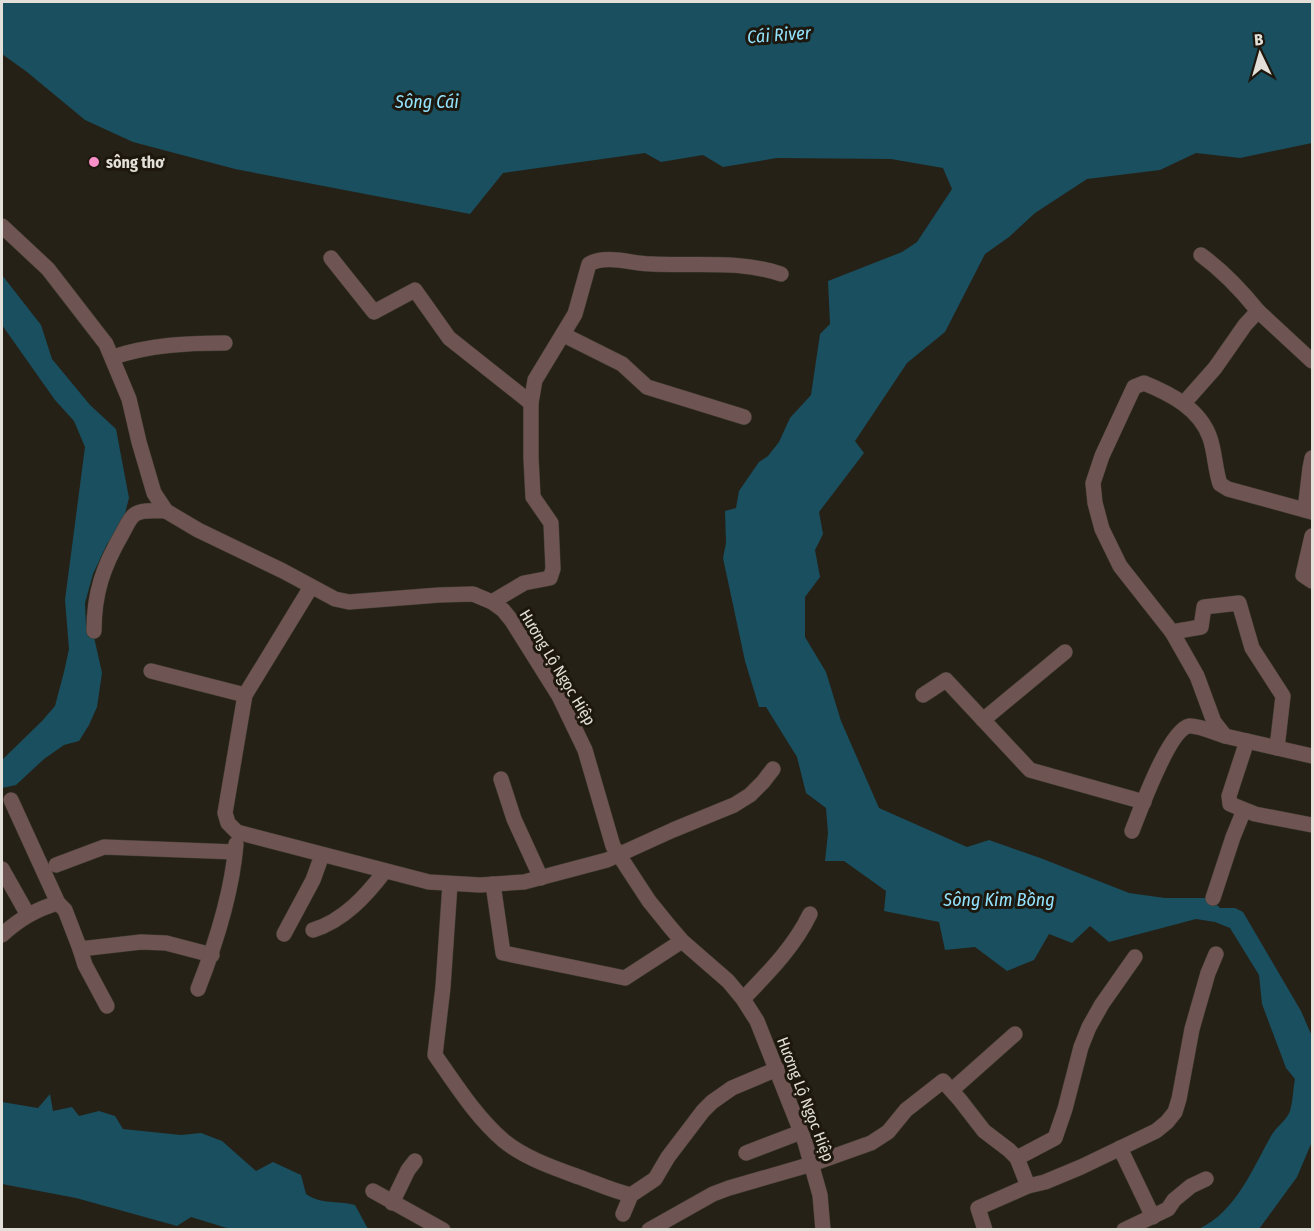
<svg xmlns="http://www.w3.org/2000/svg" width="1314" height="1231" viewBox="0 0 1314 1231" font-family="'Fira Sans Condensed',sans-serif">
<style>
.water{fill:#194f5f}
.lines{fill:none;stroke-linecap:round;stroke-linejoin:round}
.minor-casing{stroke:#403c31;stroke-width:16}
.minor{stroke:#6e5452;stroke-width:15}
.poi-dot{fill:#f990ca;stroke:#1d170d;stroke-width:2}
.labels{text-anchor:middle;stroke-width:6;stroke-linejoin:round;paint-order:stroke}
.poi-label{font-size:16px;font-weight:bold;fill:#e3e0d9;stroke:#1d170d;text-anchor:start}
.street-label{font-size:16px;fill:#e3e0d9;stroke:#1d170d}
.water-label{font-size:18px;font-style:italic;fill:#95e4ff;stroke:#1d170d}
</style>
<rect width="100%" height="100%" fill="#262116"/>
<g class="water">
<path d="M2,2H1312V143L1240,158L1196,153L1160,170L1087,179L1035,213L1009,237L985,254L945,332L907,363L855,441L864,453L819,512L823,534L815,550L820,577L805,597V637L826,672L841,721L879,808L967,847L989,840L1043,859L1129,893L1165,898H1210L1220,908H1235L1243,912L1301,1011L1311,1034L1312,1044L1311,1144L1297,1177L1259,1229H1199C1236,1211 1252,1170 1271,1136C1276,1127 1287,1120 1290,1111C1293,1101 1293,1089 1295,1079L1286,1068L1262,1004L1259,975L1230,928L1215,922L1196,919L1109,942L1090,926L1072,943L1049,934L1034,960L1007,971L975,947L945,950L939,922L884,911L886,891L844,861H825L828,833L826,808L806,793L797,757L766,707H759L745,661L723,558L726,543L725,511L736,508L739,491L759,462L768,456L779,442L790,418L811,395L820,334L830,324L828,281L902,252L917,242L952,189L943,168L891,159L777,158L723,167L703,155L661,162L645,153L503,173L470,214L235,169L133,142L85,120L27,72L2,54Z"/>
<polygon points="2,275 41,325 52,359 90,405 116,429 129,498 122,525 107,544 93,574 85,603 86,625 94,637 102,673 97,707 89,725 79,741 64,745 44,759 16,785 2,788 2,760 42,721 55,706 64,672 69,649 65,600 85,447 74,421 55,400 2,325"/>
<path d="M50,1094L53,1111L72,1107L79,1116L99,1111L115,1116L123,1129L181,1135L201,1133L222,1141L256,1171L273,1162L301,1175L306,1194C323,1205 335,1200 355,1205L368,1229H230L191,1217L177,1226L76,1198L2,1184V1102L38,1108Z"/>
</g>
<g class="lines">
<g class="minor-casing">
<g id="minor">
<polyline points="2,226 48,269 106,344 129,399 139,442 154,493 166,511 198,530 283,571 335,599 349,602 439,595 473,594 492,602 503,610 512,621 559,696 585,750 613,846 649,901 670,927 682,941 728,981 743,999 757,1021 805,1142 820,1195 823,1230"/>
<path d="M1201,255C1223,271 1241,290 1258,311"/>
<polyline points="331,258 374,312 415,290 449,338 531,403"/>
<polyline points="564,335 622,364 647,387 744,417"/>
<path d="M113,357C150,345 186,343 225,343"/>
<polyline points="1184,403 1215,368 1245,325 1258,311 1312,361"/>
<polyline points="1305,510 1310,468 1312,458"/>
<path d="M1312,512L1228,489L1220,484C1215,469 1215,453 1210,438C1200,409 1171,394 1144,383L1134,387L1102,456L1093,483L1095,503L1102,529L1120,566L1172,632L1197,676L1214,722L1225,736L1312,756"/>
<polyline points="1312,536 1303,575 1312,581"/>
<polyline points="311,587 245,695 225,813 228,823 237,832 429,882 480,885 524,882 607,860 673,830 734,805 750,795 763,782 773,769"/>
<path d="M492,602L524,583L550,578L553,569L551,523L533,497L531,458V403L535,380L575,314L589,264C607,254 632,264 652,264C696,266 740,260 781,274"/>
<path d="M94,631C94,593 103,567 122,534C125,529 129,519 134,515C141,509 157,511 166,511"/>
<polyline points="1172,632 1201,627 1204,607 1239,603 1252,648 1283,696 1277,748"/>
<polyline points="151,671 245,695"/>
<polyline points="923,695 946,680 1030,770 1144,802"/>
<polyline points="983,720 1065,652"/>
<polyline points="1247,741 1229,796 1230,804 1255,814 1312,825"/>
<polyline points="501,779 514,819 541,878"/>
<polyline points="11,800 58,903"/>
<path d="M1132,831C1140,811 1169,730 1189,726C1199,725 1215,733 1225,736"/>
<polyline points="56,865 104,847 235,852"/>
<polyline points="2,869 28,915"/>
<path d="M450,884L443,987L435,1055C456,1085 476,1117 504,1141C525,1158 554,1168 579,1177C596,1183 613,1191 631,1195"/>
<polyline points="493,884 503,953 625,978 682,941"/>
<polyline points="1213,898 1233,837 1244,810"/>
<path d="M313,930C343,921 366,896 385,871"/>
<polyline points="284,934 313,880 322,855"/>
<path d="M2,935C18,920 36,909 58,903L65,910L80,949L141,942L166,943L212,955"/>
<polyline points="80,949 85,965 107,1006"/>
<path d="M198,989C216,943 232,894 236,844"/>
<path d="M743,999C769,972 794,947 810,914"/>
<polyline points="952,1090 1015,1034"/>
<polyline points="1120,1148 1153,1217"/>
<polyline points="746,1153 801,1132"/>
<polyline points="1017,1158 1055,1138 1065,1109 1081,1047 1089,1027 1102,1004 1135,957"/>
<polyline points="1028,1186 1045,1182 1081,1167 1156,1131 1167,1122 1175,1112 1179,1099 1192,1029 1208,973 1216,954"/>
<polyline points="373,1191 443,1230"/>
<polyline points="392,1203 408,1170 415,1161"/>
<polyline points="623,1214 631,1195 655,1179 668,1157 703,1111 712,1102 732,1088 777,1069"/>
<polyline points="649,1230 713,1194 729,1188 812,1164 871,1143 888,1132 906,1110 943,1081 960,1100 984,1131 1009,1150 1017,1158 1028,1186 978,1208 985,1230"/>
<polyline points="1124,1230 1168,1209 1174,1200 1191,1186 1206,1179"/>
</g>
</g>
<use href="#minor" class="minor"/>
</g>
<circle class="poi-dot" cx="94" cy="162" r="6"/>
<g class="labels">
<g class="poi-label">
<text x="106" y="168">sông thơ</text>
</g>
<g class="street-label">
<text transform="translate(558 667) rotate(59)" y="6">Hương Lộ Ngọc Hiệp</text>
<text transform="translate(806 1099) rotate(69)" y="6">Hương Lộ Ngọc Hiệp</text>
</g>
<g class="water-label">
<text transform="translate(779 35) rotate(-4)" y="6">Cái River</text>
<text x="427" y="108">Sông Cái</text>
<text x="999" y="906">Sông Kim Bồng</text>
</g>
</g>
<rect width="1314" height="1231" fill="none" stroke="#e3e0d9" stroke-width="6"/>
<g transform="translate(1260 54) rotate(355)" stroke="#1d170d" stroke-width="4.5" paint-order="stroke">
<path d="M0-4.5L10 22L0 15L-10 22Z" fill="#e3e0d9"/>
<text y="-9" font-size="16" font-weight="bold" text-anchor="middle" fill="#e3e0d9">B</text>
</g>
</svg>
